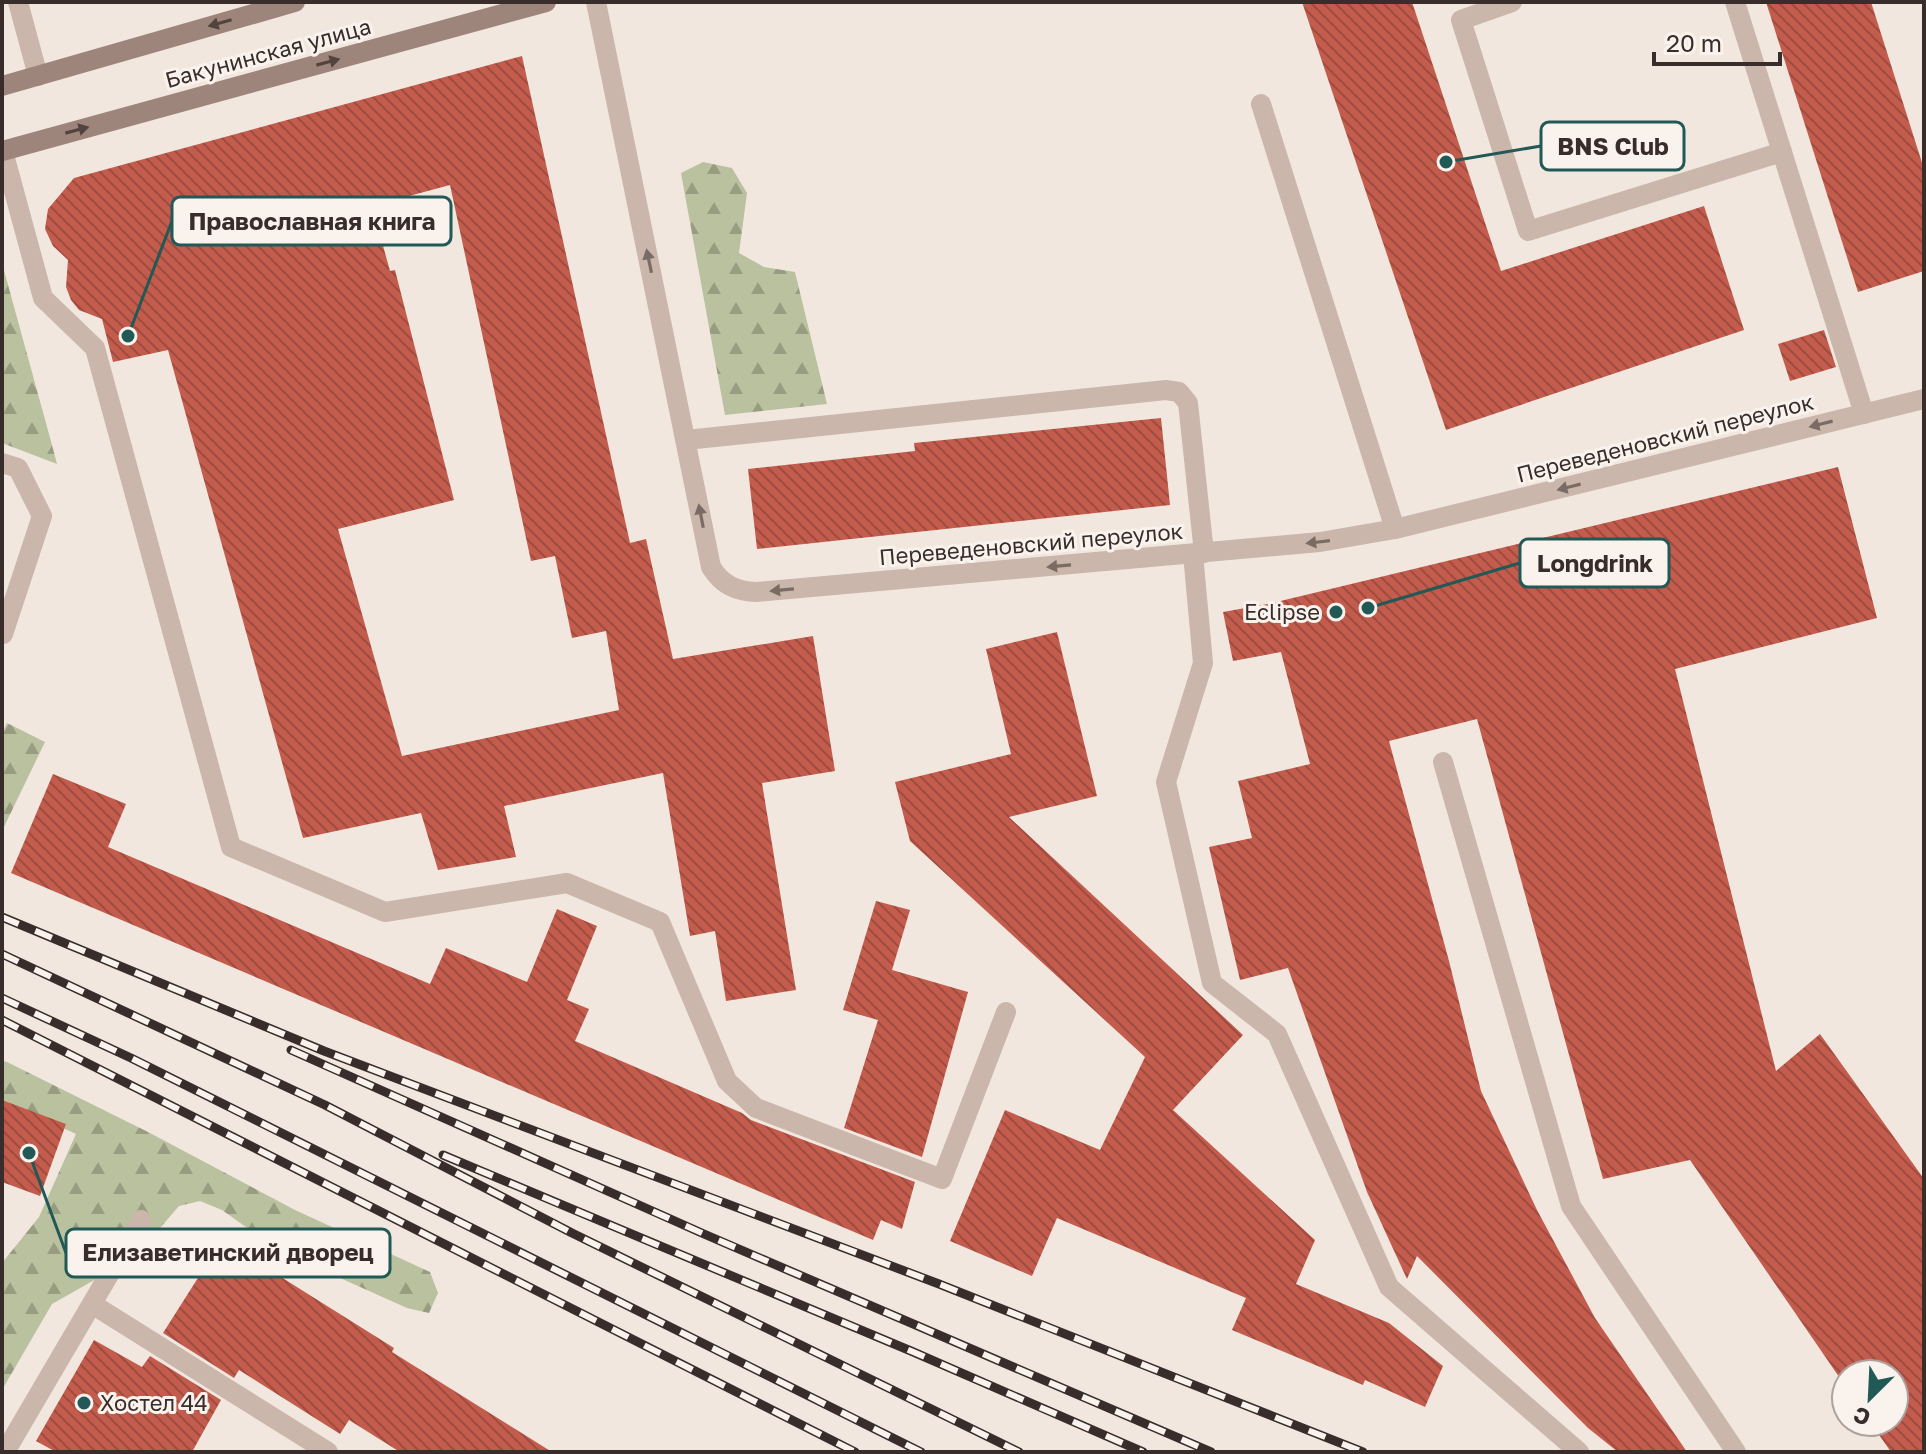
<svg xmlns="http://www.w3.org/2000/svg" width="1926" height="1454" viewBox="0 0 1926 1454" font-family="'Golos Text',sans-serif">
<style>
.forest{fill:url(#forest-firs)}
.building{fill:url(#building-back-hatch);fill-rule:evenodd}
.lines{fill:none;stroke-linecap:round;stroke-linejoin:round}
.service{stroke:#cab6ab;stroke-width:20}
.minor{stroke:#cab6ab;stroke-width:20}
.secondary{stroke:#9e857c;stroke-width:20}
.rail-casing{stroke:#382d2a;stroke-width:9}
.rail{stroke:#faf2ec;stroke-width:6;stroke-dasharray:18;stroke-linecap:butt}
.oneway{fill:#52433e}
.oneway2{fill:#7a6b64}
.poi-dot{fill:#205956;stroke:#faf2ec;stroke-width:3}
.labels{text-anchor:middle;stroke-width:6;stroke-linejoin:round;paint-order:stroke}
.street-label{font-size:22px;fill:#382d2a;stroke:#faf2ec}
.poi-label{font-size:22px;fill:#382d2a;stroke:#faf2ec;text-anchor:end}
.leader{fill:none;stroke:#205956;stroke-width:3}
.callout-dot{fill:#205956;stroke:#faf2ec;stroke-width:3}
.callout{fill:#faf2ec;stroke:#205956;stroke-width:3}
.callout-label{font-size:24px;text-anchor:middle;font-weight:bold;fill:#382d2a}
</style>
<defs>
<pattern id="forest-firs" width="22" height="20" patternUnits="userSpaceOnUse" patternTransform="scale(2)"><rect width="22" height="20" fill="#bac19f"/><path d="M5 1l3.5 6h-7zM16 11l3.5 6h-7z" fill="#989d82"/></pattern>
<pattern id="building-back-hatch" width="6" height="6" patternUnits="userSpaceOnUse" patternTransform="scale(2)"><rect width="6" height="6" fill="#c35c4d"/><path d="M-1 5l2 2M0 0l6 6M5-1l2 2" fill="none" stroke="#9f4c40"/></pattern>
</defs>
<rect width="100%" height="100%" fill="#f2e7df"/>
<g class="forest">
<polygon points="703,162 732,168 747,193 739,253 764,267 795,272 827,404 725,415 681,173"/>
<polygon points="2,263 52,445 57,464 2,443"/>
<polygon points="7,723 45,742 2,831 2,734"/>
<polygon points="5,1061 148,1132 295,1210 430,1272 438,1293 429,1313 407,1308 320,1269 260,1237 222,1210 200,1201 179,1206 135,1257 52,1304 2,1390 2,1263 39,1217 76,1134 2,1100 2,1064"/>
</g>
<g class="building">
<polygon points="1302,2 1412,2 1501,271 1704,206 1744,330 1446,430"/>
<polygon points="1766,2 1871,2 1924,169 1924,271 1858,292"/>
<path d="M522,56L630,543L646,539L673,659L813,636L835,771L762,783L796,990L726,1001L715,931L690,936L663,773L504,806L516,857L438,870L421,813L303,838L168,350L113,362L102,319L79,310L71,300L66,287L68,260L53,246L45,229L48,209L74,178ZM450,185L531,561L555,556L572,638L606,631L619,710L402,756L338,529L454,500L395,270L390,271L372,206Z"/>
<polygon points="1824,330 1836,367 1790,381 1778,344"/>
<polygon points="1161,418 1170,505 757,549 748,469 915,451 914,443"/>
<polygon points="1838,467 1877,618 1675,669 1776,1071 1820,1034 1924,1179 1924,1452 1891,1452 1870,1422 1894,1422 1894,1374 1846,1374 1846,1387 1690,1160 1603,1179 1477,719 1389,741 1449,961 1481,1091 1537,1210 1595,1318 1687,1452 1618,1452 1588,1428 1417,1256 1407,1279 1367,1192 1288,968 1240,980 1209,847 1252,838 1238,781 1310,764 1281,652 1233,661 1223,612 1268,604"/>
<polygon points="1057,632 1097,796 1009,817 1243,1035 1173,1110 1315,1240 1296,1284 1389,1323 1443,1366 1425,1407 1365,1380 1363,1385 1232,1330 1246,1298 1057,1218 1032,1276 950,1241 1005,1110 1100,1150 1145,1057 910,841 895,782 1011,754 986,649"/>
<polygon points="53,774 126,804 108,847 430,984 446,948 527,982 557,909 597,926 567,1000 589,1009 575,1041 742,1113 751,1120 915,1182 902,1229 881,1220 873,1240 11,873"/>
<polygon points="876,901 910,910 892,970 968,992 922,1157 844,1128 878,1020 843,1010"/>
<polygon points="2,1100 66,1124 40,1196 2,1182"/>
<polygon points="222,1240 394,1348 392,1352 552,1452 400,1452 349,1420 340,1434 239,1370 234,1378 163,1333"/>
<polygon points="94,1340 142,1367 150,1356 221,1400 192,1452 56,1452 36,1441"/>
</g>
<g class="lines">
<g class="service">
<polyline points="18,2 38,76"/>
<polyline points="1512,2 1461,20 1528,231 1782,152"/>
<polyline points="1735,2 1864,414"/>
<polyline points="1261,104 1395,529"/>
<polyline points="3,151 43,298 95,348 231,847 385,912 567,883 660,922 727,1081 756,1108 942,1179 1006,1012"/>
<polyline points="686,440 1166,390 1179,392 1188,403 1204,553"/>
<polyline points="2,463 18,468 42,516 3,634"/>
<polyline points="1193,554 1203,663 1166,782 1212,983 1277,1034 1389,1287 1579,1452"/>
<polyline points="1443,762 1571,1206 1736,1452"/>
<polyline points="92,1304 328,1452"/>
<polyline points="5,1452 141,1220"/>
</g>
<path class="minor" d="M596,2L711,567C722,585 736,591 756,592L1320,542L1395,529L1924,399"/>
<g class="secondary">
<polyline points="2,86 295,2"/>
<polyline points="2,151 546,2"/>
</g>
<g class="rail-casing">
<g id="rail">
<polyline points="2,917 324,1051 939,1284 1363,1452"/>
<polyline points="2,954 325,1105 572,1233 1019,1452"/>
<polyline points="2,998 131,1058 921,1452"/>
<polyline points="2,1020 855,1452"/>
<polyline points="291,1050 704,1234 1211,1452"/>
<polyline points="443,1155 911,1351 1143,1452"/>
</g>
</g>
<use href="#rail" class="rail"/>
</g>
<defs><path id="oneway-solid" d="M-6-.8H1V-3.2L6.5 0L1 3.2V.8H-6Z" transform="scale(2)"/></defs>
<g class="oneway">
<use href="#oneway-solid" transform="translate(220 23) rotate(164)"/>
<use href="#oneway-solid" transform="translate(328 62) rotate(-15)"/>
<use href="#oneway-solid" transform="translate(77 130) rotate(-15)"/>
</g>
<g class="oneway2">
<use href="#oneway-solid" transform="translate(649 261) rotate(-102)"/>
<use href="#oneway-solid" transform="translate(1821 424) rotate(166)"/>
<use href="#oneway-solid" transform="translate(1569 487) rotate(166)"/>
<use href="#oneway-solid" transform="translate(701 516) rotate(-101)"/>
<use href="#oneway-solid" transform="translate(1318 542) rotate(173)"/>
<use href="#oneway-solid" transform="translate(1059 566) rotate(175)"/>
<use href="#oneway-solid" transform="translate(782 590) rotate(175)"/>
</g>
<g class="poi-dot">
<circle cx="1336" cy="612" r="8"/>
<circle cx="84" cy="1403" r="8"/>
</g>
<g class="labels">
<g class="street-label">
<text transform="translate(268 53) rotate(-15)" y="8">Бакунинская улица</text>
<text transform="translate(1665 438) rotate(-14)" y="8">Переведеновский переулок</text>
<text transform="translate(1031 544) rotate(-5)" y="8">Переведеновский переулок</text>
</g>
<g class="poi-label">
<text x="1320" y="620">Eclipse</text>
<text x="100" y="1411" text-anchor="start">Хостел 44</text>
</g>
</g>
<path class="leader" d="M1446 162L1541 146M128 336L172 221M1368 608L1520 563M29 1153L66 1253"/>
<g class="callout-dot">
<circle cx="1446" cy="162" r="8"/>
<circle cx="128" cy="336" r="8"/>
<circle cx="1368" cy="608" r="8"/>
<circle cx="29" cy="1153" r="8"/>
</g>
<g class="callout">
<rect x="1541" y="122" width="143" height="48" rx="8"/>
<rect x="172" y="197" width="279" height="48" rx="8"/>
<rect x="1520" y="539" width="149" height="48" rx="8"/>
<rect x="66" y="1229" width="324" height="48" rx="8"/>
</g>
<g class="callout-label">
<text x="1613" y="155">BNS Club</text>
<text x="312" y="230">Православная книга</text>
<text x="1595" y="572">Longdrink</text>
<text x="228" y="1261">Елизаветинский дворец</text>
</g>
<rect width="1926" height="1454" fill="none" stroke="#382d2a" stroke-width="8"/>
<g transform="translate(1870 1398) rotate(204)"><circle r="38" fill="#faf2ec" stroke="#aca39e" stroke-width="2"/>
<path d="M0-6L14 30L0 20L-14 30Z" fill="#205956"/>
<text y="-12" font-size="22" font-weight="bold" text-anchor="middle" fill="#382d2a">С</text>
</g>
<path d="M1654 52v12h126v-12" fill="none" stroke="#382d2a" stroke-width="4"/>
<text x="1666" y="52" font-size="24" fill="#382d2a" stroke="#faf2ec" stroke-width="6" paint-order="stroke">20 m</text>
</svg>
